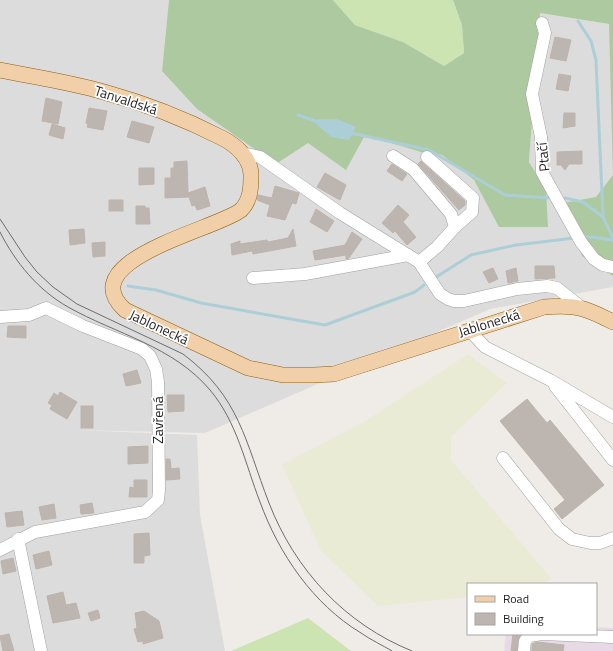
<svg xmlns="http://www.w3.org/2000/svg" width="613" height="651" viewBox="0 0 613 651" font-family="'Titillium Web',sans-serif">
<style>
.residential{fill:#dddcdc}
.industrial{fill:#e7d9e5}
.farmland{fill:#eaebd4}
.grass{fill:#cce3b2}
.forest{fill:#adc9a0}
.water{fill:#accfd7}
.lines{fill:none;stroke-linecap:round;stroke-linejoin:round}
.stream{stroke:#accfd7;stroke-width:3}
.building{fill:#bcb5b0;stroke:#bfb3ab}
.minor-casing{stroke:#a0a0a0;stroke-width:13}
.major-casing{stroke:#895e11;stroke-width:16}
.minor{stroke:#fff;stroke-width:12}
.major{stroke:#f1d0a9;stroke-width:15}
.tram{stroke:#6d6d6d;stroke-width:1}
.labels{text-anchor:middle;stroke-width:3.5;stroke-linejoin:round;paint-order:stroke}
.street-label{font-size:14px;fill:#1f1f1f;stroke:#fff}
</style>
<rect width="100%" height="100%" fill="#efece7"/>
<polygon class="residential" points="0,0 169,0 162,71 308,143 365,135 442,155 474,180 500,227 546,189 529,162 540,13 609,24 613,47 613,287 490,309 205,433 77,430 197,435 200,515 225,651 0,651"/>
<polygon class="industrial" points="596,627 613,628 613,651 504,651 506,634 596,634"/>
<polygon class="farmland" points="468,354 507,383 451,437 451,460 552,579 541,584 468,584 468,597 378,606 321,551 282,465 367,420"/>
<g class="grass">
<polygon points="333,0 453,0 462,25 464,53 444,66 403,42 355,25"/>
<polygon points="308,618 351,651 231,651"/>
</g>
<polygon class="forest" points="169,0 333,0 355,25 403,42 444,66 464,53 462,25 453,0 613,0 613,276 582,256 563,203 596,197 613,175 609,24 540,13 529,162 546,189 548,227 499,227 474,180 442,155 421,152 365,135 346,170 308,143 276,164 197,109 162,71"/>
<polygon class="water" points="318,119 337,119 356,127 349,140 331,137 316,124"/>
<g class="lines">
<g class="stream">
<polyline points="578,21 591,41 596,60 603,217"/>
<polyline points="298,115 321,123"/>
<polyline points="351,133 429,150 505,195 552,198"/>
<polyline points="565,198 583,202 603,217 613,238"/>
<polyline points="584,236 613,240"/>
<polyline points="433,279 471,255 516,245 574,238"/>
<polyline points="128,286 156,290 201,303 325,325 415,292 424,285"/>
</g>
</g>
<g class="building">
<polygon points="555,37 571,40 566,61 550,58"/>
<polygon points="559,74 571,76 568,91 556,89"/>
<polygon points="46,98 62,102 58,124 42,121"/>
<polygon points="89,108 107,111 103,130 87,127 88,124 86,123"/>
<polygon points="564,113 575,113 575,126 563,128"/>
<polygon points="132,121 154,127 149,143 127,137"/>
<polygon points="52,124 65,128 63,139 49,135"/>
<polygon points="582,151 582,164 569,164 565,170 561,165 557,165 557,152"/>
<polygon points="187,161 188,193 205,187 210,206 197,210 195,205 192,206 189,197 165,198 165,178 171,178 171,168 174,168 174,162"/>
<polygon points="421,161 465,201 465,205 459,210 418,164"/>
<polygon points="392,164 407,174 402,181 387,171"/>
<polygon points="139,168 154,168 154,184 139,185"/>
<polygon points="325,173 346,185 340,200 317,187"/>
<polygon points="275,186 299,193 296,204 292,203 285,220 267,216 270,205 257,200 258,195 272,198"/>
<rect x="109" y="200" width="14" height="11"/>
<polygon points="398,205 409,215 403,222 416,237 407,245 395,231 393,233 382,223"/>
<polygon points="136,206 145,206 145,208 149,208 150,224 136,224"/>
<polygon points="316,209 334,221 327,232 310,222"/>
<polygon points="84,229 85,243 70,245 69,230"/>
<polygon points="293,229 296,246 253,254 252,251 232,255 231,244 240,241 240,244 267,240 268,242 288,238"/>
<polygon points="352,232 362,239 349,258 346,259 346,255 315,260 313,251 345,245"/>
<polygon points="105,242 105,256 93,257 92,243"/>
<polygon points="535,266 554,266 555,278 535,279"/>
<polygon points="493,268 498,279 489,283 483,272"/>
<polygon points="516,268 518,281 508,283 506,271"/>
<polygon points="8,326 26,326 26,338 7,337"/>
<polygon points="137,370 141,383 126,386 123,374"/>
<polygon points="60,392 77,402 67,419 50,409 52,405 48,403 54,393 58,396"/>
<polygon points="167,395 184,395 184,411 168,412"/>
<polygon points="527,399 547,423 550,420 604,485 562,519 554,509 565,500 500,421"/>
<rect x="81" y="406" width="12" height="22"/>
<polygon points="148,446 148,463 128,464 128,447"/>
<polygon points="166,459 170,459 171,469 179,468 180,479 166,480"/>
<polygon points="134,480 147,480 147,497 129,497 130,487 134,488"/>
<polygon points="92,503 94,513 81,514 80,505"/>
<polygon points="54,504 56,518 42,520 39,507"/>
<polygon points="22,511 24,525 7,527 5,513"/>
<polygon points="149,533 150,555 144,556 144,563 134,563 134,534"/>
<polygon points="49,551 52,565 36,569 33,555"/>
<polygon points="13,558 16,571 3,574 1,561"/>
<polygon points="63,592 66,605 76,603 80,618 53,623 47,596"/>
<polygon points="98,610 100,618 91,621 88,613"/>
<polygon points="144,611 159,621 163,638 143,644 143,641 138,642 134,629 137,628 135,613"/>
<polygon points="9,634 14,651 3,651 0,636"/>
<polygon points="513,634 521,634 518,640 517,651 511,651"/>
<polygon points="537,642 564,645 563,651 532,651 532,644"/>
</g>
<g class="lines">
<g class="minor-casing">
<g id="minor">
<polyline points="542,23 545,33 532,94 541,137 542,172 581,242 594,259 603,265 613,267"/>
<polyline points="242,153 260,157 340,213 419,262 440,294 448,299 454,301 464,301 517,289 547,286 557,288 581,307"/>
<polyline points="393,156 413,169 451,214 455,227 437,247 419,262"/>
<polyline points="427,157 473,198 472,212 455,227"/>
<polyline points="253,278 305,274 408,255"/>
<polyline points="0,317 29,315 46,308 83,326 142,349 150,356 156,369 158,382 159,490 158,500 145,512 35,532 0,550"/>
<polyline points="469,330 485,347 550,380 613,417"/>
<polyline points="555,386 613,460"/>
<polyline points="503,458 559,529 572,539 590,543 600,543 613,538"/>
<polyline points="18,539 41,651"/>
<polyline points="524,651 525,641 529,636 542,634 613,637"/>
</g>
</g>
<g class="major-casing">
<path id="major" d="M0,70C35,77 70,82 104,92C144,103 185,119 222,138C236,145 252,159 251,177C251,189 250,201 241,210C218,229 70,260 125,310L248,368L283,375H314L334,374L544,307C575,304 586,308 613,322"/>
</g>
<use href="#minor" class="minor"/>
<use href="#major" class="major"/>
<g class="tram">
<path d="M0,219L25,257L37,272L53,287L77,304L183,354C240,397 245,441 269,503C295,570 345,624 412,651"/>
<path d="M0,232C15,262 38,290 68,307C116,334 173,346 210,390C237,422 245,463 260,502C279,554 313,604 361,633C371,640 382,645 392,651"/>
</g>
</g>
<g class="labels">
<g class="street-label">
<text transform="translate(126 100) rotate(18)" y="5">Tanvaldská</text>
<text transform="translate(543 157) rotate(-96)" y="5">Ptačí</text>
<text transform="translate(489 323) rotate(-17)" y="5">Jablonecká</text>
<text transform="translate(159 327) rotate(25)" y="5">Jablonecká</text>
<text transform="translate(158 420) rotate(-90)" y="5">Zavřená</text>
</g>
</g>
<rect x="467" y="583" width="130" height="52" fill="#ffffff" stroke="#a5a5a5"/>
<rect x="475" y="596" width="20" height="6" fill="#f1d0a9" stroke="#a5a5a5"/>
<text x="503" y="603" font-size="12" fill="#1f1f1f">Road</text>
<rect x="475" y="613" width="20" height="12" fill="#bcb5b0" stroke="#a5a5a5"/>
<text x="503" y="623" font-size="12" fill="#1f1f1f">Building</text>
</svg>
